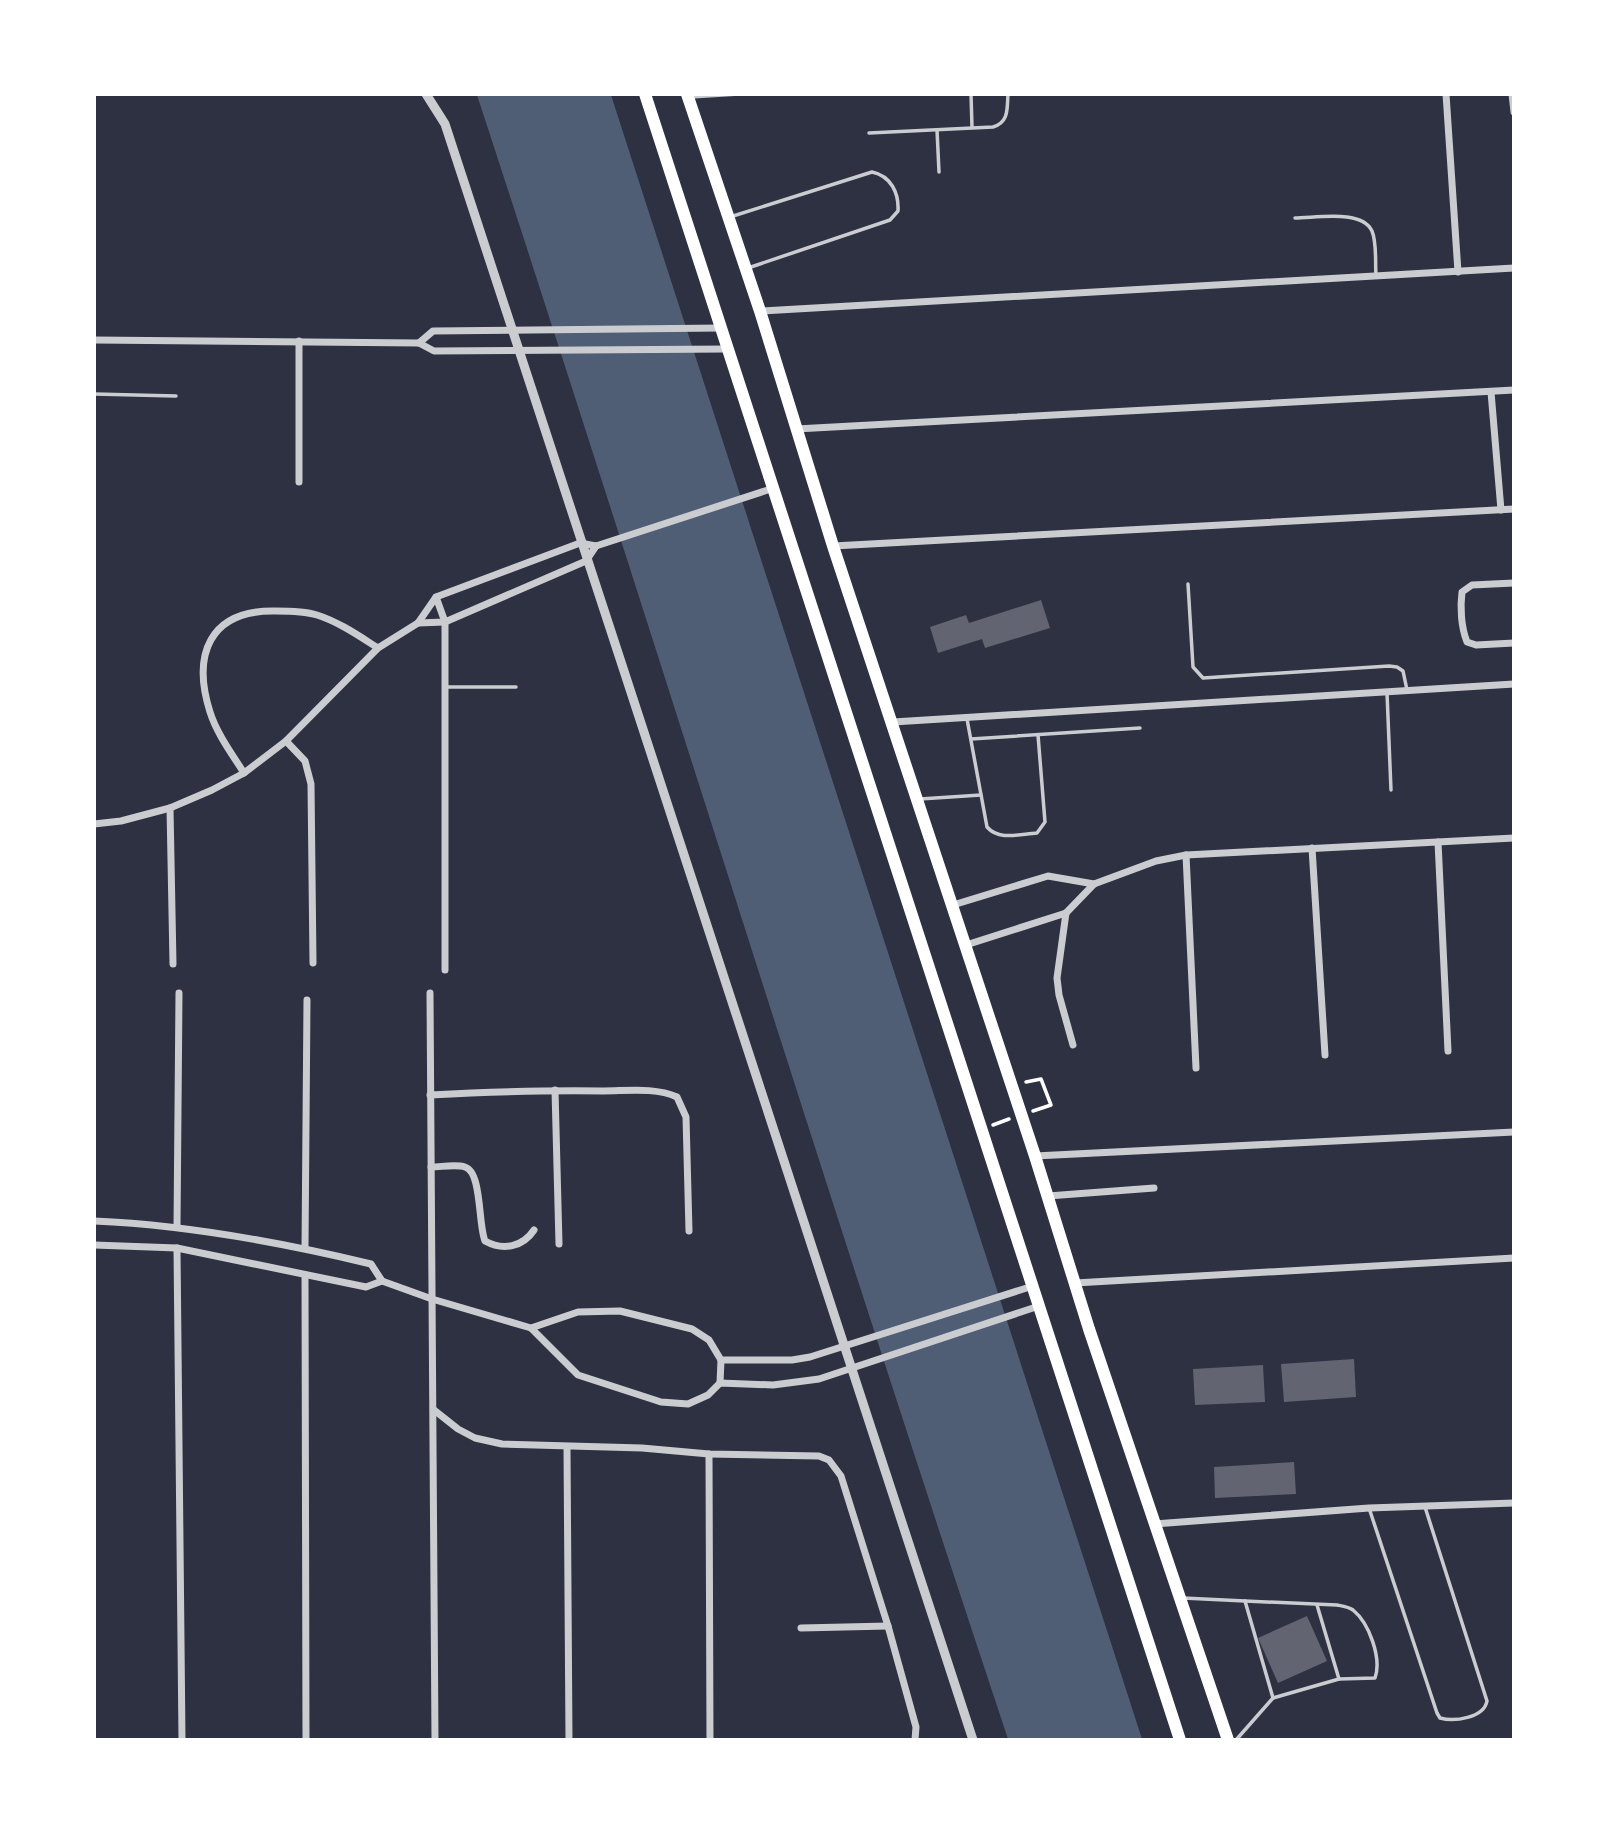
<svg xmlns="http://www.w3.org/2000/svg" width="1608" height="1834" viewBox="0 0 1608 1834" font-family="'Roboto Condensed',sans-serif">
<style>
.water{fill:#4f5d75}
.building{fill:#626471}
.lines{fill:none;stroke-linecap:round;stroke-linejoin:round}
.path{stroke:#fff;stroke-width:3.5}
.service{stroke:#caccd0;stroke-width:3.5}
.minor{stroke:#caccd0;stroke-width:7}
.tertiary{stroke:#caccd0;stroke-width:9}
.primary{stroke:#fff;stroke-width:12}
</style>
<rect width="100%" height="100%" fill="#2d3142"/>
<path class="water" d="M477,95H611L1142,1739H1008C826,1193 656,642 477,95Z"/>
<g class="building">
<polygon points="1041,600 1050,628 985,648 982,639 938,653 930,627 966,615 969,623"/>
<polygon points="1354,1359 1356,1397 1284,1402 1281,1364"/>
<polygon points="1263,1365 1265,1402 1195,1405 1193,1369"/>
<polygon points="1294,1462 1296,1494 1215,1498 1214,1467"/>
<polygon points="1307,1616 1327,1661 1278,1683 1258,1638"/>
</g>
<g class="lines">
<g class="path">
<polyline points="1026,1082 1041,1079 1051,1105 1033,1111"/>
<polyline points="993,1125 1009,1119"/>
</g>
<g class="service">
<polyline points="971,94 972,127"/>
<polyline points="690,97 739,94"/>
<polyline points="937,130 939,172"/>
<path d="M869,133L993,127C1009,122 1007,109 1008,94"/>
<path d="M730,217L872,172C891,176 899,193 898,211L890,220L748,268"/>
<path d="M1295,218C1316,218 1362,209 1372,231C1377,243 1375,262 1376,275"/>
<polyline points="94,394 176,396"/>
<polyline points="1188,584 1193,667 1203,678 1389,666 1397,667 1403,671 1407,690"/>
<polyline points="447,687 516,687"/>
<polyline points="1387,693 1391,790"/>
<path d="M967,719L987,827C999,841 1020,834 1037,833L1045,822L1038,735"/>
<polyline points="971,739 1140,728"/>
<polyline points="920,799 981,795"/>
<path d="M1369,1508L1437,1713L1440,1718C1454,1722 1484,1718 1487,1701L1425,1507"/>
<polyline points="1183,1598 1245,1601 1273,1698 1236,1740"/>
<path d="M1245,1601L1337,1605C1342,1606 1349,1607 1353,1610C1369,1623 1382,1658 1375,1678L1339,1679L1273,1698"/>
<polyline points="1317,1605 1339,1679"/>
</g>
<g class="minor">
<polyline points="1446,94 1458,272"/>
<polyline points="1512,94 1514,112"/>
<polyline points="760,311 1514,268"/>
<polyline points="94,340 419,343 434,351 727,349"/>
<polyline points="299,341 299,482"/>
<polyline points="419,343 433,331 721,328"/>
<polyline points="1491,392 1501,510"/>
<polyline points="796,429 1514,390"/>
<polyline points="833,546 1514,509"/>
<path d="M1514,583L1472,585L1462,592C1460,607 1461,627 1467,642L1476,645L1514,643"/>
<polyline points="436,597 445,622 445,970"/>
<polyline points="418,623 445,622 586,561 596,546"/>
<polyline points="893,722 1514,684"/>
<polyline points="286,741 305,761 311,784 313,963"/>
<path d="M244,773C232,754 217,734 210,712C192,655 209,610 275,611C289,611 304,611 317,615C339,622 359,636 378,648"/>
<polyline points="170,808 173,964"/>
<polyline points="94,824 121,821 170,808 212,790 244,773 286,741 378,648 418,623 436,597 580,543 596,546 774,488"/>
<polyline points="1438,842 1448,1051"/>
<polyline points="1312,848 1325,1055"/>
<polyline points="1186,855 1196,1068"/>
<polyline points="953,905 1048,876 1094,884"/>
<polyline points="1066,913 1057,978 1059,995 1073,1045"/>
<polyline points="966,945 1066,913 1094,884 1156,861 1186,855 1514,838"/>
<polyline points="430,993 435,1740"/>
<polyline points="555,1090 559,1244"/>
<path d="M430,1095C488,1092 545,1090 603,1091C627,1091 655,1087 677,1097L686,1117L689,1231"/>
<polyline points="1035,1156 1514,1132"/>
<path d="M431,1167C441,1167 456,1164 465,1167C482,1172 478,1224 485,1241C503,1251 523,1247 534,1230"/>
<polyline points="1048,1196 1154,1188"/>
<path d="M94,1221C188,1225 280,1242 371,1264L382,1281L432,1299L531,1328L578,1375L661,1402L688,1404L708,1395L720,1383L773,1385L819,1379L1039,1306"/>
<polyline points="177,1227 179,993"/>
<polyline points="94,1245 177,1248 366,1287 382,1281"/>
<polyline points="177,1248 182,1740"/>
<polyline points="305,1248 307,1000"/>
<polyline points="305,1275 306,1740"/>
<polyline points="1075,1283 1514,1258"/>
<polyline points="531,1328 578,1312 620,1311 692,1329 709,1340 721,1360 792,1360 810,1357 1033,1286"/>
<polyline points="720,1383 721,1360"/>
<polyline points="434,1410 458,1429 475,1438 502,1444 642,1448 709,1454 819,1456 829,1460 841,1476 888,1626 916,1727 915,1740"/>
<polyline points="567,1447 569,1740"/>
<polyline points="709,1454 710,1740"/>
<polyline points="1154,1524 1369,1508 1514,1503"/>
<polyline points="801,1628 888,1626"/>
</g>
<path class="tertiary" d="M426,94L445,124C620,663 800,1200 973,1740"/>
<g class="primary">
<polyline points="645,94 1180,1740"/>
<polyline points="687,94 760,311 833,546 1035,1156 1089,1329 1228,1740"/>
</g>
</g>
<rect width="1608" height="1834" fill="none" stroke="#ffffff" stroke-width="192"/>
</svg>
